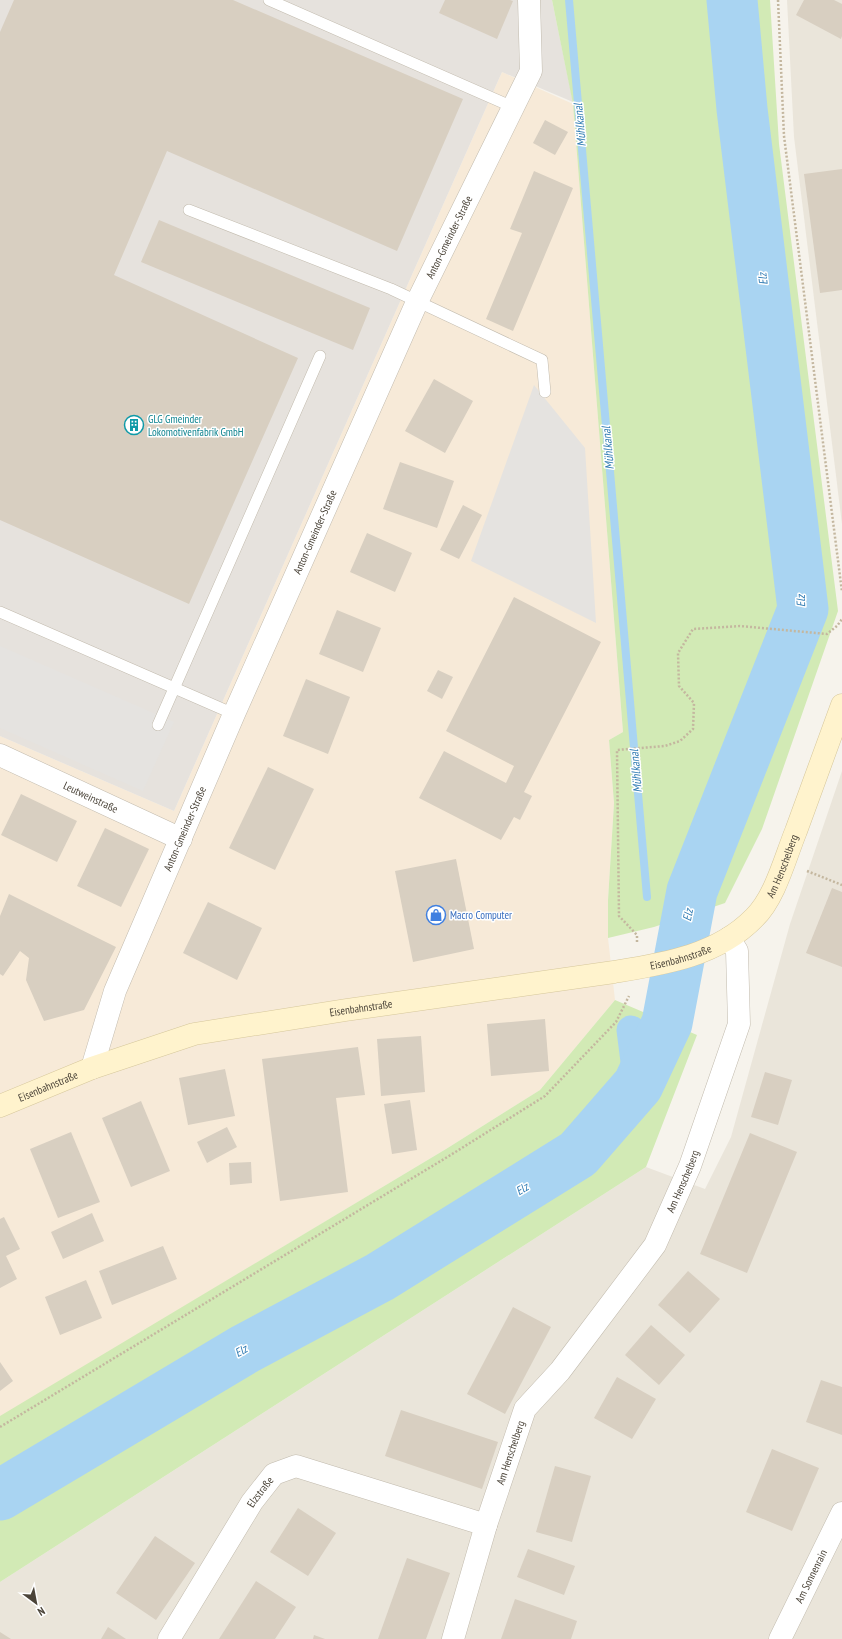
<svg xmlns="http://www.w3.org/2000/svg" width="842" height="1639" viewBox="0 0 842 1639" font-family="'PT Sans Narrow',sans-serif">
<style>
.residential{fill:#eae5da}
.commercial{fill:#f7ead8}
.industrial{fill:#e6e2dd}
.green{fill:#d2eab5}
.parking{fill:#e5e3e0}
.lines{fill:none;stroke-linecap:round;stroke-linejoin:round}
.stream{stroke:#a9d4f2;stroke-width:8}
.canal{stroke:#a9d4f2;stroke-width:29}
.river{stroke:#a9d4f2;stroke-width:51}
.building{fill:#d8cfc1}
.lane-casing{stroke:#c2bbae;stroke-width:12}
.street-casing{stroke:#c2bbae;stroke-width:23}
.secondary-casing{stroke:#d6c79b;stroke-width:23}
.path{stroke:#c4b79f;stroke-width:2.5;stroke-dasharray:2 2;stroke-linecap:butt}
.lane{stroke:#fff;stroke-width:11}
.street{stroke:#fff;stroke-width:22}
.secondary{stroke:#fff3cd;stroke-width:22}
.labels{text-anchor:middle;stroke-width:3;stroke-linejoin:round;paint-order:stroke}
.street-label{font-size:11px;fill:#4b4439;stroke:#fff}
.culture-label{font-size:11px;fill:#0d838f;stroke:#fff;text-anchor:start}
.shop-label{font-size:11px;fill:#366cbe;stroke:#fff;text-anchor:start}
.water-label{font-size:12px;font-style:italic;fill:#2e7ab2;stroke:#fff}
</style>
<rect width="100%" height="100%" fill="#f6f3ec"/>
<g class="residential">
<polygon points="787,0 842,0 842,524 794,137"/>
<polygon points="842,771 842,1639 0,1639 0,1582 646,1167 705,1189 731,1137 790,924"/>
</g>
<polygon class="commercial" points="502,72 573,104 623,732 609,740 614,803 608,900 608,938 615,1000 540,1090 446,1149 0,1417 0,736 174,811"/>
<polygon class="industrial" points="0,0 552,0 573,102 502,72 174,811 0,736"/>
<g class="green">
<polygon points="552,0 770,0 779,144 838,611 762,829 725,903 654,927 608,938 608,900 614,803 609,740 623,732 573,104"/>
<polygon points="615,1000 697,1035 646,1167 0,1582 0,1416 446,1149 540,1090"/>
</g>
<g class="parking">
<polygon points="534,385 585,448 596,623 471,561"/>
<polygon points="0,646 174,722 143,791 0,728"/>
</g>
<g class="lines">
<polyline class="stream" points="569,0 647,897"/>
<polyline class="canal" points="631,1030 638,1085"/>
<polyline class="river" points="0,1495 245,1349 380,1277 578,1154 638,1085 667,1023 692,891 803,609 742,109 732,0"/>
</g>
<g class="building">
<polygon points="14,0 233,0 463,99 397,251 167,151 114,275 298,358 189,604 0,520 0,32"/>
<polygon points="445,0 510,0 513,1 497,39 439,13"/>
<polygon points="804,0 834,0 842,4 842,36 841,39 796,15"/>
<polygon points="545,120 568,132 555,155 533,143"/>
<polygon points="842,169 842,290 820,293 804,174"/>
<polygon points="534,171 573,188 513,331 486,319 522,233 510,229"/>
<polygon points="159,220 370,308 353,350 141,262"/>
<polygon points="434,379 473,401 445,453 405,431"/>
<polygon points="400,462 454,481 437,528 383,509"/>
<polygon points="463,505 482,515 459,559 440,550"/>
<polygon points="367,533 412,553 395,592 350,572"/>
<polygon points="514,597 601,642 524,792 532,796 520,820 514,817 501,840 419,798 444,751 506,783 514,766 446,731"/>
<polygon points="337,610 381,628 363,672 319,654"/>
<polygon points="438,670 453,677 442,699 427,691"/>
<polygon points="306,679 350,697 328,754 283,736"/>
<polygon points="268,767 314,789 275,870 229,848"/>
<polygon points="21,794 77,821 57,862 1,835"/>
<polygon points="105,828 149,849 121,907 77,886"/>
<polygon points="456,859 474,949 413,962 395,871"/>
<polygon points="832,888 842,892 842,967 806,953"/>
<polygon points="9,894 116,947 84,1010 44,1021 26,980 29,958 20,951 3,976 0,974 0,916"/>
<polygon points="208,902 262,928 237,980 183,953"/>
<polygon points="545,1019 549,1071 491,1076 487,1024"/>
<polygon points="421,1036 425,1092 381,1096 377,1039"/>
<polygon points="358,1047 365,1095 336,1098 348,1192 280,1201 262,1059"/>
<polygon points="225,1069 235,1116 188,1125 179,1078"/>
<polygon points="765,1072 792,1080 778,1125 751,1117"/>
<polygon points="410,1100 417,1150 392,1154 384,1104"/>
<polygon points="141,1101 170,1171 131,1187 102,1118"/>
<polygon points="227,1127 237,1147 207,1163 197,1142"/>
<polygon points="71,1132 100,1202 58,1218 30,1149"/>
<polygon points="750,1133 797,1152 747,1273 700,1254"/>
<polygon points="251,1162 252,1183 230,1185 229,1163"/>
<polygon points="92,1213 104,1241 63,1259 51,1232"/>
<polygon points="4,1217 20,1249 6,1256 17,1279 0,1288 0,1219"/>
<polygon points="163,1246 177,1279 112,1305 99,1271"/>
<polygon points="688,1271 720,1299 690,1333 658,1305"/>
<polygon points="86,1280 102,1318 60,1335 45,1297"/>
<polygon points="513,1307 551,1327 505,1414 467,1394"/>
<polygon points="651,1325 685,1355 659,1385 625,1355"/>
<polygon points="0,1362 13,1381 0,1391"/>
<polygon points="617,1377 656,1399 632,1439 594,1418"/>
<polygon points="821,1380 842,1387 842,1435 806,1422"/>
<polygon points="401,1410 498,1442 482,1489 385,1456"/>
<polygon points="772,1449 819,1468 792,1531 746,1512"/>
<polygon points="555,1466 591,1476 572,1542 536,1532"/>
<polygon points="298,1508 336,1533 308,1576 270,1552"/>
<polygon points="155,1536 195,1563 156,1620 116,1593"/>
<polygon points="528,1549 575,1566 564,1595 517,1577"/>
<polygon points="407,1558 450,1573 426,1639 378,1639"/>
<polygon points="256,1581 296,1607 275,1639 219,1639"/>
<polygon points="515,1599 577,1621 571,1639 501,1639"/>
<polygon points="108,1627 126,1639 101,1639"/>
<polygon points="0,1632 11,1639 0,1639"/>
<polygon points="314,1635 325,1639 313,1639"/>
</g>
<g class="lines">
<g class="lane-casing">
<g id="lane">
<polyline points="269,0 513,107"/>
<polyline points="189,210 391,289 542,360 545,392"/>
<polyline points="0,612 234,714"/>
<polyline points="158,725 320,356"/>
</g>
</g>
<g class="street-casing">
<g id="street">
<path id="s1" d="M0,755L181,839"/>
<path id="s2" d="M92,1068L115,991L234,714L417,302L531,71L529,0"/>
<path id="s3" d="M169,1639L252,1502L274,1474L296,1466L486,1525"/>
<path id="s4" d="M453,1639L486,1525L525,1409L560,1371L655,1245L690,1166L739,1024L737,951L729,938"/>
<path id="s5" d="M780,1639L842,1513"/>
</g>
</g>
<g class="secondary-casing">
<g id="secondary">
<path id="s6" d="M0,1106L92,1068L194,1034L346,1010L614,972C663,964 717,956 754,918C775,898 785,858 796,831C811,789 827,747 842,705"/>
</g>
</g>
<g class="path">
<polyline points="778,0 784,136 842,592"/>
<polyline points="807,871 842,885"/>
<polyline points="637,942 637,935 619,916 617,750 665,746 680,741 693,729 694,703 679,686 678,653 693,629 740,626 827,634 837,626 842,619"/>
<polyline points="0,1427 449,1156 545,1096 616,1022 629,996"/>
</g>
<use href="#lane" class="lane"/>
<use href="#street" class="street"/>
<use href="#secondary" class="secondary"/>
</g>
<defs>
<g id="building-ring" transform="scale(1)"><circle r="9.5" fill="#fff" stroke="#0f9aa8" stroke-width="1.5"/><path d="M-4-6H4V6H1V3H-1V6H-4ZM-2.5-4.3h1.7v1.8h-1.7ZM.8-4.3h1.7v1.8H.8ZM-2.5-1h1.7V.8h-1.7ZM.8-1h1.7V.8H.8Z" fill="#0f9aa8"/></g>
<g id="shop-ring" transform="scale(1)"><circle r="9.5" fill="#fff" stroke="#3f7fe0" stroke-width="1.5"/><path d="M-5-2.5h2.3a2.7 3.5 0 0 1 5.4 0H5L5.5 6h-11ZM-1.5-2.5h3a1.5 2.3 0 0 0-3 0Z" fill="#3f7fe0"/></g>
</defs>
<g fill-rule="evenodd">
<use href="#building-ring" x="134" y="425"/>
<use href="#shop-ring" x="436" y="915"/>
</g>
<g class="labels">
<g class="street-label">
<text dy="4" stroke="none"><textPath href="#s2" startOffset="905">Anton-Gmeinder-Straße</textPath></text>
<text dy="4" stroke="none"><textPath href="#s2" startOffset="581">Anton-Gmeinder-Straße</textPath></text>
<text dy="4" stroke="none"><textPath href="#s1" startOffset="100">Leutweinstraße</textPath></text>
<text dy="4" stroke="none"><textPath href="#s2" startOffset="257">Anton-Gmeinder-Straße</textPath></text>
<text dy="4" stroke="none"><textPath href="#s6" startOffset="844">Am Henschelberg</textPath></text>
<text dy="4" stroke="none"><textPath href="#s6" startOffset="700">Eisenbahnstraße</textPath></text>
<text dy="4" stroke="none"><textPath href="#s6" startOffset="376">Eisenbahnstraße</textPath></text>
<text dy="4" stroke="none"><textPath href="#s6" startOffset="52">Eisenbahnstraße</textPath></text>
<text dy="4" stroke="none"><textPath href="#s4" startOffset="520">Am Henschelberg</textPath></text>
<text dy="4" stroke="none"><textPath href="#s4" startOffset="195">Am Henschelberg</textPath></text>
<text dy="4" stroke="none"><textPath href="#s3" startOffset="173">Elzstraße</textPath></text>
<text dy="4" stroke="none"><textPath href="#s5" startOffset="70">Am Sonnenrain</textPath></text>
</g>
<g class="culture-label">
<text x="148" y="423">GLG Gmeinder<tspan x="148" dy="13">Lokomotivenfabrik GmbH</tspan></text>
</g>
<g class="shop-label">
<text x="450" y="919">Macro Computer</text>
</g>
<g class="water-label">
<text transform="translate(580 125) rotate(-95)" y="4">Mühlkanal</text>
<text transform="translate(763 279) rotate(-97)" y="4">Elz</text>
<text transform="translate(608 448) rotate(-95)" y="4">Mühlkanal</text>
<text transform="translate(801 601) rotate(-93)" y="4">Elz</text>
<text transform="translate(636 771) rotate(-95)" y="4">Mühlkanal</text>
<text transform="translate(688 915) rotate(-79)" y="4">Elz</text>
<text transform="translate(522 1189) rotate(-32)" y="4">Elz</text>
<text transform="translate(241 1351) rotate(-30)" y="4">Elz</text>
</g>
</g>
<g transform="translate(36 1603) rotate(148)" stroke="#ffffff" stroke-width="3" paint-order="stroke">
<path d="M0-3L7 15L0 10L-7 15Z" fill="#4b4439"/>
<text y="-6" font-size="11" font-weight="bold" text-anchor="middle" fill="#4b4439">N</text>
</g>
</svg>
